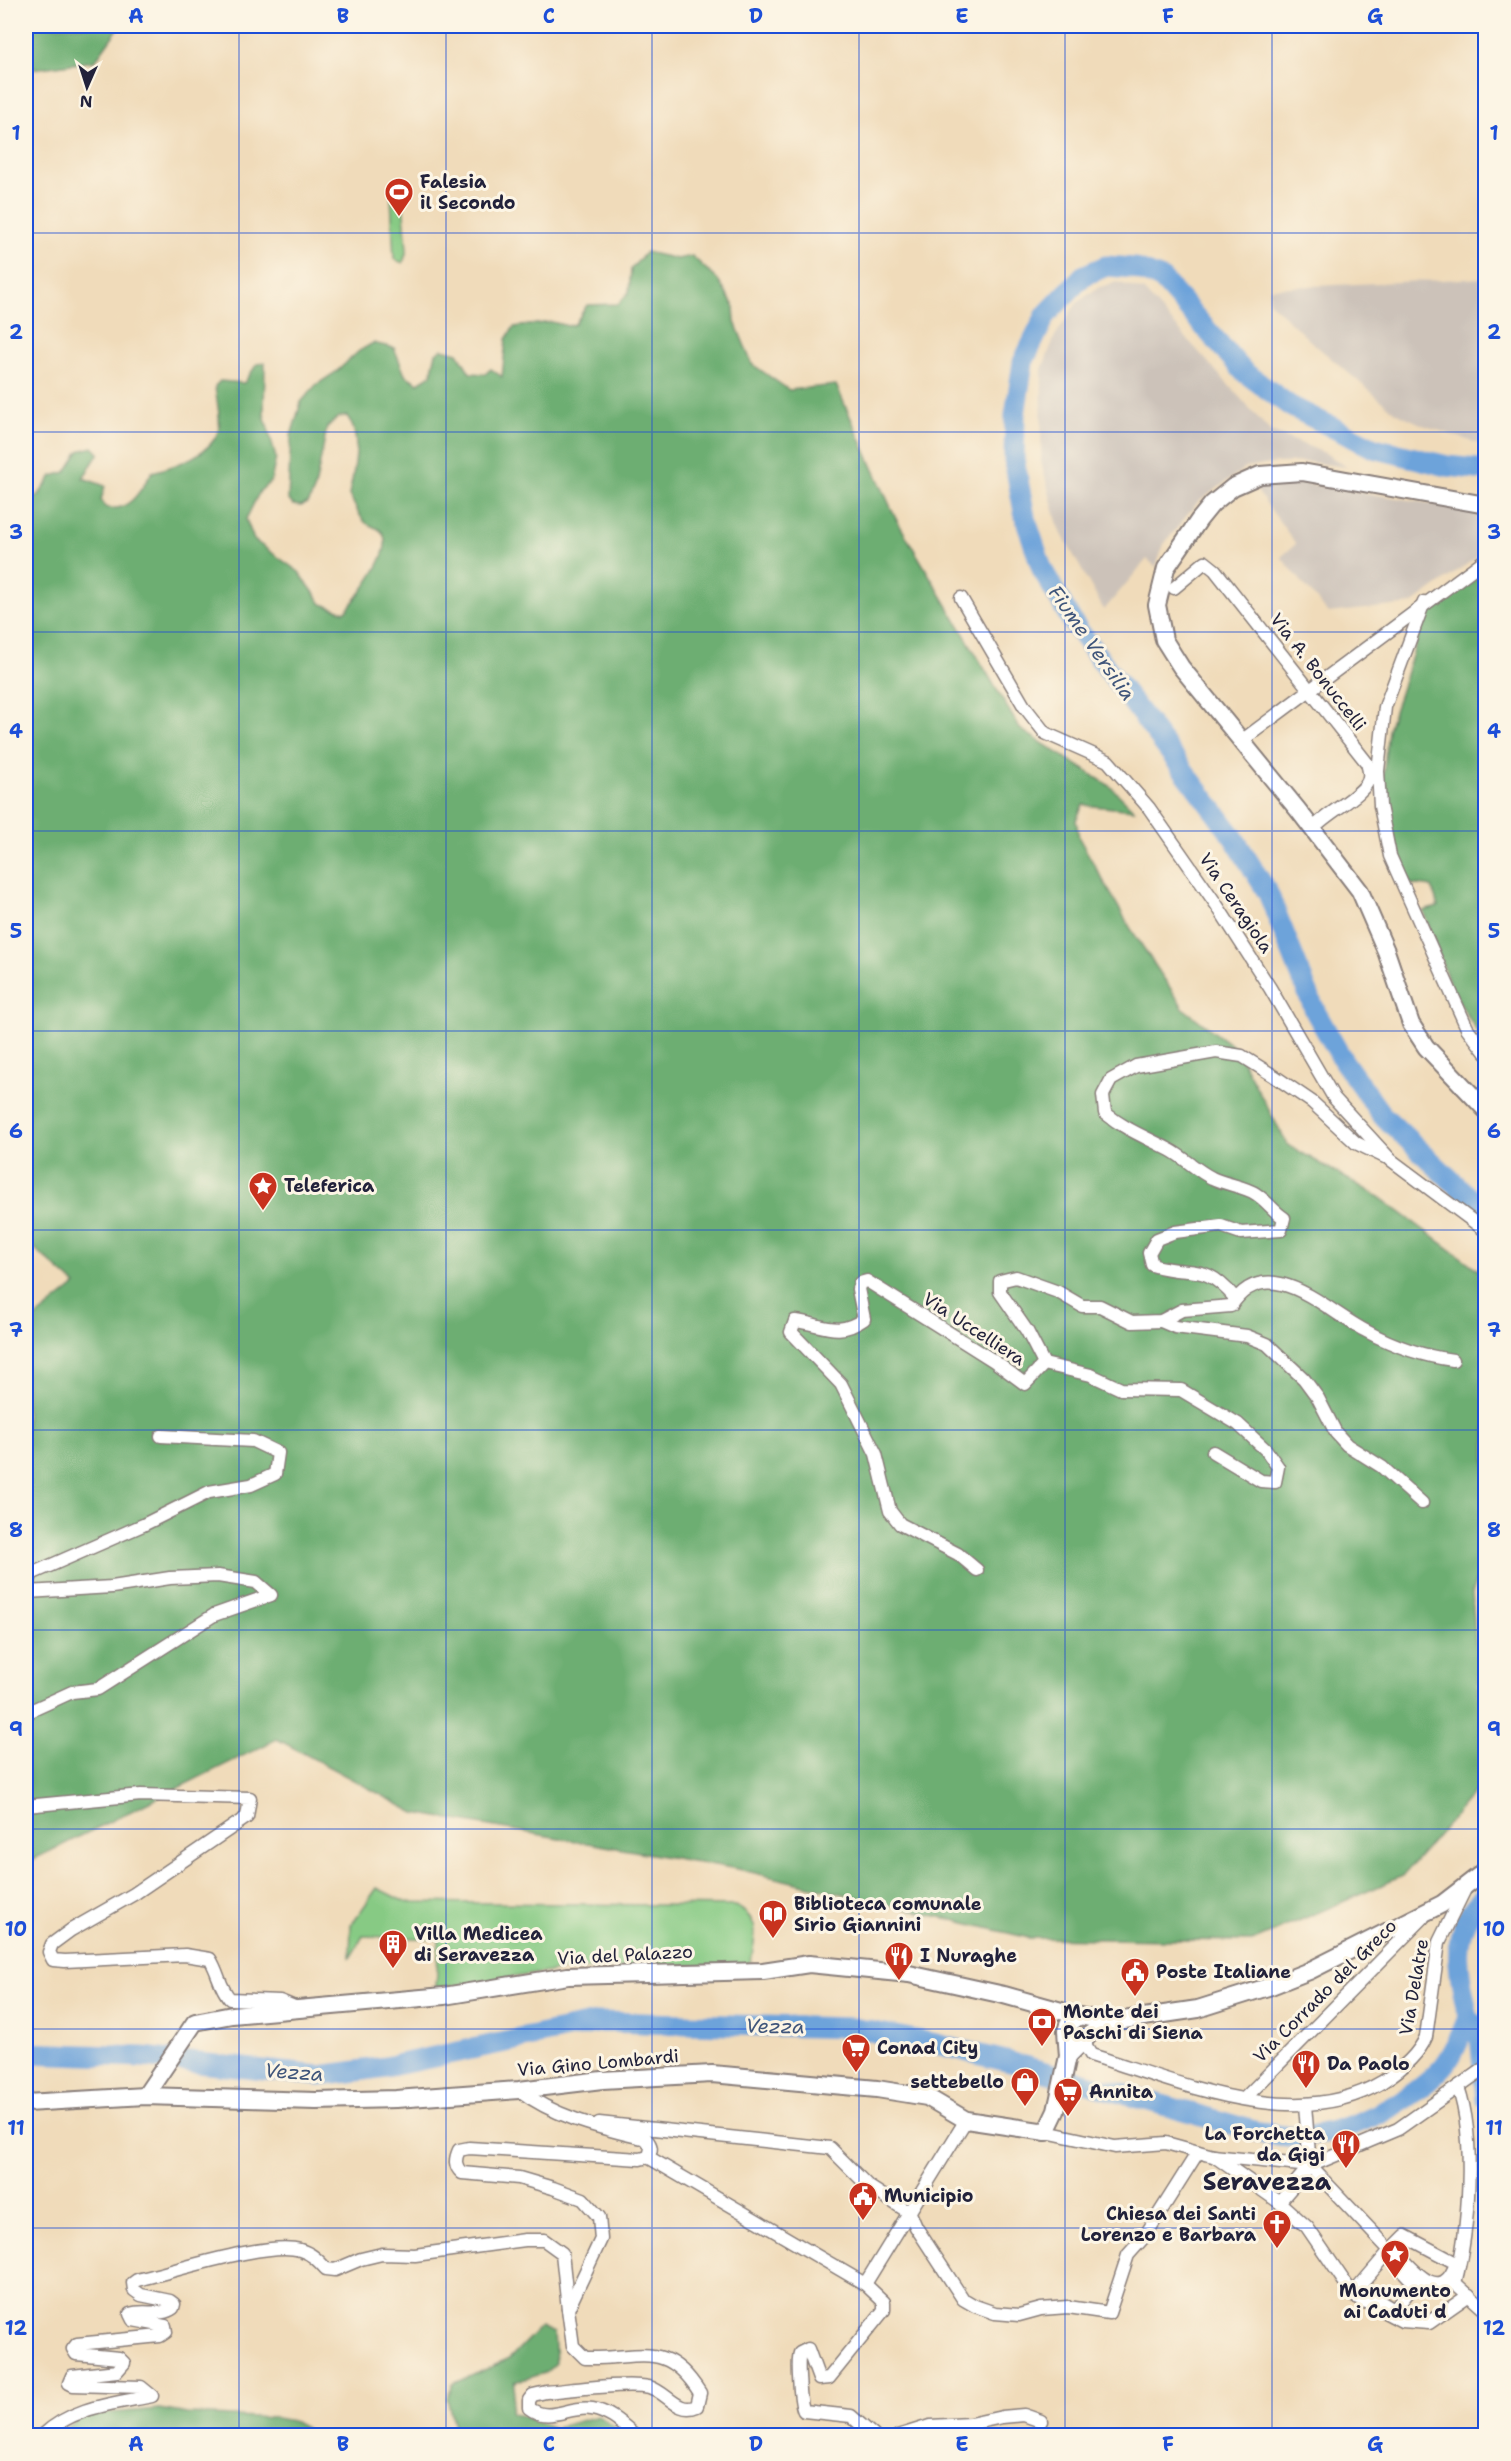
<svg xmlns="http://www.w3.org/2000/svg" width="1511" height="2461" viewBox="0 0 1511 2461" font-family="'Shantell Sans',sans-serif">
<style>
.industrial{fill:#ccc2b9}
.green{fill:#87ca84;stroke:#547660;stroke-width:1.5}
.forest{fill:#6dae72;stroke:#486856;stroke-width:1.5}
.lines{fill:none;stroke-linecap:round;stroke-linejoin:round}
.river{stroke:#6da3da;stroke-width:21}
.street-casing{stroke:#897e7a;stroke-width:15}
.secondary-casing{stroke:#897e7a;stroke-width:20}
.street{stroke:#fff;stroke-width:12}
.secondary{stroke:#fff;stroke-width:16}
.grid{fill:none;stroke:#1d4ed8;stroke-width:1.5;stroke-opacity:0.55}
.labels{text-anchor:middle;stroke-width:6;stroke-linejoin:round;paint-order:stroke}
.poi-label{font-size:18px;font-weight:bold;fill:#22223b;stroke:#fcf5e5;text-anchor:start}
.street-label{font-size:18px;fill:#22223b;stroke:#fcf5e5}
.water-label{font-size:20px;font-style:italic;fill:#40567b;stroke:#fcf5e5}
.district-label{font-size:24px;font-weight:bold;fill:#22223b;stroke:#fcf5e5}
.neatline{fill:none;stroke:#1d4ed8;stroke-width:2}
.grid-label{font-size:20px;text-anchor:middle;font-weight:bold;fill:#1d4ed8}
</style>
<rect width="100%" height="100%" fill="#fcf5e5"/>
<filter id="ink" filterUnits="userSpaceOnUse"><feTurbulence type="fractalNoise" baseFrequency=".0167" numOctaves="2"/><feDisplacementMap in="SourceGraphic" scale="12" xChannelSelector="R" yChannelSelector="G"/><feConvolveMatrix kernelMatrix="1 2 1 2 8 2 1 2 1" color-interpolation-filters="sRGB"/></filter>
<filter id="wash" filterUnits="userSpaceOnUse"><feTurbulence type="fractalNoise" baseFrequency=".008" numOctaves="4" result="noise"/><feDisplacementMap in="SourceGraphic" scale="24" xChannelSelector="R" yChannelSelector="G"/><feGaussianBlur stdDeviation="1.35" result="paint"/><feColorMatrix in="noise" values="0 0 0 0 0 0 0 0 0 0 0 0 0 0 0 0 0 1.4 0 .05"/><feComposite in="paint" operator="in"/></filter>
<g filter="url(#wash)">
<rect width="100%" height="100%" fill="#f0dbba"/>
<g class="industrial">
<polygon points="1485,278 1485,446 1423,425 1395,412 1308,339 1269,301 1270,288"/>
<polygon points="1117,282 1144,291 1270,431 1325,453 1347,467 1308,462 1277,463 1245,468 1197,503 1164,544 1156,567 1147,559 1104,610 1059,529 1041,462 1042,369 1055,336 1077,303 1097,288"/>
<polygon points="1290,481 1485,512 1485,551 1412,604 1328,613 1281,557 1296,544 1255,488"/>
</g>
<g class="green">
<polygon points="398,182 402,189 407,250 403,263 394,259 391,196"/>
<path d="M377,1888L405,1902L736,1906C762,1921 755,1935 751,1961L746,1964L564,1970L436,1988L439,1939L363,1936L350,1958L351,1925Z"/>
</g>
<g class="forest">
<polygon points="26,26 120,26 95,61 26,70"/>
<path d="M646,252L677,259L692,256L718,280L734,306L735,322L752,364L789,390L836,385L896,519L1020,729L1110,786L1134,810L1083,805L1076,820L1079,838L1131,929L1184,1009L1235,1048L1288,1145L1379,1197L1485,1275L1486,1552L1472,1592L1485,1780L1403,1876L1252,1941L1029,1938L738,1869L415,1813L277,1739L30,1861L26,1856V1325L76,1285L26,1241V497L38,496L52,476L66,472L79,451L93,447L99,453L83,478L105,486L101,500L105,507C129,514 141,490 152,472C173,467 214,454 219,428C221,416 216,399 215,386L220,381L244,383L257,364L265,363L264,414L276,458L271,481L260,491L246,519L254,540L299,572L322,604L345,612C357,598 392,555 384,536C381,527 373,528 366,523C359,517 354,503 349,495C354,472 363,437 347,416L339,417L327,427L315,488L309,502L301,506L293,505L288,499L291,436L301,402L316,385L336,372L359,351L373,343L394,348L405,375L418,383L431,375L436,353L442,349L458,353L470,373L485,374L491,369L502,377L506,339L514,327L552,322L568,326L575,324L587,305L618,304L629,292L631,269Z"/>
<polygon points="1485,567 1485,1045 1451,988 1423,911 1438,907 1432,887 1410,884 1387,819 1383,777 1388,730 1422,625 1433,605"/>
<polygon points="540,2327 554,2333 556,2363 545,2373 515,2382 511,2412 554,2428 598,2416 626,2435 456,2435 447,2398 453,2384 509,2359"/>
<polygon points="159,2409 188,2414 276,2418 292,2421 305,2428 310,2435 53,2436 85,2415"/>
</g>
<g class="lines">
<g class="river">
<polyline points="1486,470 1447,466 1374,448 1290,406 1244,372 1162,279 1134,268 1106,266 1083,276 1046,315 1023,362 1015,415 1014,459 1025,517 1042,569 1073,623 1232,835 1268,893 1316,1013 1344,1062 1381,1114 1486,1213"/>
<path d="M1468,2018C1460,1971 1445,1930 1486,1895"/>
<polyline points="1468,2018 1479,2026 1486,2098"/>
<path d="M26,2053L143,2057L320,2076L386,2067L601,2022L853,2028L932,2043L1010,2062L1262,2133C1273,2134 1287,2137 1299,2137C1349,2133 1409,2104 1443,2067C1455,2053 1461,2034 1468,2018"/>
</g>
</g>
</g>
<g filter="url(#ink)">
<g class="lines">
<g class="street-casing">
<g id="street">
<path d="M1174,588L1205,562L1215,570L1367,763C1368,767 1370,773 1369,777C1368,794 1323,814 1312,830"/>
<polyline points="961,598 1024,706 1045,733 1108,761 1149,808 1216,904 1270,988 1334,1098 1391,1160 1486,1231"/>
<polyline points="1424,602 1385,707 1378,771 1380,806 1390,856 1467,1028 1486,1053"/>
<polyline points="1240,742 1486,559"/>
<path d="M1236,1299C1202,1259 1193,1278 1152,1265L1149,1253L1157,1239L1175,1232L1221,1226L1241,1233L1281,1230L1284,1218C1273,1211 1267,1201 1256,1194C1247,1187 1224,1184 1212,1178C1197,1171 1185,1158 1170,1150C1146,1137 1126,1130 1105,1113L1103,1095L1111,1080L1136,1066L1216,1052L1242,1056L1274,1076L1312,1102L1356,1143L1385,1157"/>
<polyline points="1161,1321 1175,1327 1247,1336 1267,1344 1304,1379 1318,1398 1336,1433 1347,1445 1382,1467 1422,1503"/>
<path d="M1044,1364L1027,1331L1000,1292V1281L1016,1277L1058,1292L1082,1306H1100L1132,1322L1161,1321L1182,1310L1231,1306C1268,1249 1326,1311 1366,1331C1394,1346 1421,1356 1453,1360"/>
<polyline points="1044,1364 1091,1375 1121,1389 1181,1390 1238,1424 1266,1450 1278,1467 1275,1482 1261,1481 1213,1452"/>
<path d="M977,1570L958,1554L900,1524L890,1511L876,1454L841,1384L791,1332L795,1321C823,1324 837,1338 864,1319L858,1289L860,1283L867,1281L994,1361L1025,1384L1044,1364"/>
<polyline points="26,1713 72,1692 98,1689 214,1615 271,1595 256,1582 218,1576 170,1578 112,1587 27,1592 31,1574 143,1525 209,1492 251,1485 275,1474 278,1453 253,1441 161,1436"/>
<path d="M26,1806L141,1795L250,1798L247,1817L134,1894L71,1930L52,1944L49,1952L53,1960L65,1961L185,1955L210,1959C219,1973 219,1987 230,1999L280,2001L297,2008"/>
<path d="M1086,2037V2047L1091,2055C1179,2082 1296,2134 1382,2082C1399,2071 1418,2056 1426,2037L1439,1942L1465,1889"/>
<path d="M519,2090C556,2118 602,2128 646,2139C652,2146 652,2150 648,2157L640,2159L469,2148L459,2150C455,2159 454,2166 462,2173L519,2178L553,2188L583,2199L599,2217L601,2239L568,2309L573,2346L585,2358C639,2360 666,2338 700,2393L697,2406C678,2415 667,2392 649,2387C627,2382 570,2390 546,2392L533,2395L529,2400V2408C549,2424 570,2405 592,2409C610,2412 622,2424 636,2436"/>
<polyline points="1245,2098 1423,1918"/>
<polyline points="599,2123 830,2148 868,2186 910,2213 916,2227 963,2299 975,2306 995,2313 1019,2315 1041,2309 1068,2307 1109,2313 1128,2255 1145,2236 1198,2152"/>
<polyline points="1046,2132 1115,2147 1166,2143 1213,2156 1310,2166 1398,2129 1486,2067"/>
<polyline points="1214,2156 1279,2202 1307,2227 1354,2296 1402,2321 1429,2323 1469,2295"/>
<path d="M648,2157L865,2284L884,2302V2310L829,2378L819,2379L808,2349L800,2353C797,2361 800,2405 804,2411L851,2416L874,2436"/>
<polyline points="1310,2166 1420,2282 1434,2288 1455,2283"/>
<polyline points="1279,2202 1310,2166 1305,2105"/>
<path d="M1405,2236L1456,2263C1441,2309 1409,2265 1393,2248Z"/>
<polygon points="1387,2254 1415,2284 1394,2310 1358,2288"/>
<path d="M1455,2283C1469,2231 1476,2138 1458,2087"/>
<polyline points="1455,2283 1486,2311"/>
<polyline points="865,2284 966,2120"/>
<path d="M42,2436C72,2407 112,2404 152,2396L141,2387L73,2385L69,2383L72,2376L117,2371L124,2363L119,2358L76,2354L73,2349L77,2344L160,2336L166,2332L165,2326L133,2320L130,2314C144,2309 161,2317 173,2308L174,2304L170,2301L141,2295L134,2290L133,2283L137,2280C173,2272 269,2240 300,2250C311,2253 318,2260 326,2269L335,2270L361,2259L382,2254L415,2255L525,2240H544L562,2253L568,2309"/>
<polyline points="898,2436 930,2426 970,2424 1002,2417 1024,2415 1041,2421"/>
</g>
</g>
<g class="secondary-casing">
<g id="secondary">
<polyline points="1486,505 1302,472 1260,475 1233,487 1212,504 1199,520 1166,568 1157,605 1164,640 1181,667 1298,810 1360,891 1386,951 1411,1024 1426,1047 1486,1110"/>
<polyline points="1068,2056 1090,2034 1110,2022"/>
<polyline points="145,2096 195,2022 232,2015 444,1996 568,1976 763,1971 809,1964 909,1974 1004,1995 1079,2016 1110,2022 1198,2009 1271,1986 1309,1971 1442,1904 1486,1870"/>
<polyline points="26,2103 145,2096 316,2101 396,2099 519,2090 602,2080 712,2074 877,2089 927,2097 966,2120 1046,2132 1056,2111 1068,2056 1066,2031 1068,2025 1079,2016"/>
</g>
</g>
<use href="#street" class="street"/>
<use href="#secondary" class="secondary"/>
</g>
</g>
<path class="grid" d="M239,26V2436M446,26V2436M652,26V2436M859,26V2436M1065,26V2436M1272,26V2436M26,233H1486M26,432H1486M26,632H1486M26,831H1486M26,1031H1486M26,1230H1486M26,1430H1486M26,1630H1486M26,1829H1486M26,2029H1486M26,2228H1486"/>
<defs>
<g id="stadium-pin" transform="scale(1.5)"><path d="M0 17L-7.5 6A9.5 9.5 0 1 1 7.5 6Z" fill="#c8321e" stroke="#fcf5e5"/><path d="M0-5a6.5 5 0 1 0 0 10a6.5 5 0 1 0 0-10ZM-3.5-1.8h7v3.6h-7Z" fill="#fff"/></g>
<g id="sight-pin" transform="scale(1.5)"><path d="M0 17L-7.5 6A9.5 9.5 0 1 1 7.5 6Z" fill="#c8321e" stroke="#fcf5e5"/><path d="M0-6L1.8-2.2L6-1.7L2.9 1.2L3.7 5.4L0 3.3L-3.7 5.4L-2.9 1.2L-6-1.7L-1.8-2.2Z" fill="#fff"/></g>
<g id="library-pin" transform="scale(1.5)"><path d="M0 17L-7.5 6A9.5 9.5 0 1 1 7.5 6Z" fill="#c8321e" stroke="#fcf5e5"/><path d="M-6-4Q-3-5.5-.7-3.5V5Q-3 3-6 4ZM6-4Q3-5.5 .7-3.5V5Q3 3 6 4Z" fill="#fff"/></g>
<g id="building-pin" transform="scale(1.5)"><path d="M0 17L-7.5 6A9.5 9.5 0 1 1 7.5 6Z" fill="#c8321e" stroke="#fcf5e5"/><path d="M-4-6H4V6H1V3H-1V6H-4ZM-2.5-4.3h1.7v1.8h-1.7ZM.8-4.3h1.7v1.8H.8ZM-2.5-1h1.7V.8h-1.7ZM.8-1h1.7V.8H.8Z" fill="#fff"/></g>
<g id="restaurant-pin" transform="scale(1.5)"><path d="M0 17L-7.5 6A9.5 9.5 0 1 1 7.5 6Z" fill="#c8321e" stroke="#fcf5e5"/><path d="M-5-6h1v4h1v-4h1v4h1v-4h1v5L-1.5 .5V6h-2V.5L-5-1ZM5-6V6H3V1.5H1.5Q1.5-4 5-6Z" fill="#fff"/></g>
<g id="civic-pin" transform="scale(1.5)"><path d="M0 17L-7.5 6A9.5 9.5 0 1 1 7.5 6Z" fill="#c8321e" stroke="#fcf5e5"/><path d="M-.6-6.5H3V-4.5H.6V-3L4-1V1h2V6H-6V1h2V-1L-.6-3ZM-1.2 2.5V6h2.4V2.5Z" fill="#fff"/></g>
<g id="bank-pin" transform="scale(1.5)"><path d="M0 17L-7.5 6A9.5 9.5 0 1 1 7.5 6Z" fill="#c8321e" stroke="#fcf5e5"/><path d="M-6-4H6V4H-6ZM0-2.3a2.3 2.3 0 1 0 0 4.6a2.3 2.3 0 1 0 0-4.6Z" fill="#fff"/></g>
<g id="supermarket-pin" transform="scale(1.5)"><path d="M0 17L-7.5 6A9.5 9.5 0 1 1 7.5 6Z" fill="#c8321e" stroke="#fcf5e5"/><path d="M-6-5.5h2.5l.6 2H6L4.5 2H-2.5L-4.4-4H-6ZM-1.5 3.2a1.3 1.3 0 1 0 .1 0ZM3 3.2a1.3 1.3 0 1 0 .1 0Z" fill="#fff"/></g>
<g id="shop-pin" transform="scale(1.5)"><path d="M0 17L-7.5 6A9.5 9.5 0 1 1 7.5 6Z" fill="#c8321e" stroke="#fcf5e5"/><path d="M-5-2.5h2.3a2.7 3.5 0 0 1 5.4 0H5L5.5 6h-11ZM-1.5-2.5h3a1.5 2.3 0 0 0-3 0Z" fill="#fff"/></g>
<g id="church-pin" transform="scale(1.5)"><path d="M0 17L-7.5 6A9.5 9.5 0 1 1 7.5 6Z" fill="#c8321e" stroke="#fcf5e5"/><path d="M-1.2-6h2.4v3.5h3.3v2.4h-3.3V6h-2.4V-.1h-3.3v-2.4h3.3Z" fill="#fff"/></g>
</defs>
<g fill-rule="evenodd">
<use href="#stadium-pin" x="399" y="192"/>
<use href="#sight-pin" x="263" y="1186"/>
<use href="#library-pin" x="773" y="1914"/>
<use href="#building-pin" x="393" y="1944"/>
<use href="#restaurant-pin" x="899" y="1956"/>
<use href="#civic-pin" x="1135" y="1972"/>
<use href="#bank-pin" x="1042" y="2022"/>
<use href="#supermarket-pin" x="856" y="2048"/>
<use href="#restaurant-pin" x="1306" y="2064"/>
<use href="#shop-pin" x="1025" y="2082"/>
<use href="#supermarket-pin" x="1068" y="2092"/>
<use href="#restaurant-pin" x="1346" y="2144"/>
<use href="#civic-pin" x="863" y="2196"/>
<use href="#church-pin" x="1277" y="2224"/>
<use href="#sight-pin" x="1395" y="2254"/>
</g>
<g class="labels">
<g class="poi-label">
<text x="420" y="188">Falesia<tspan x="420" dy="21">il Secondo</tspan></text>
<text x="284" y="1192">Teleferica</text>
<text x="794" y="1910">Biblioteca comunale<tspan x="794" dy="21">Sirio Giannini</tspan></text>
<text x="414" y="1940">Villa Medicea<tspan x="414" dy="21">di Seravezza</tspan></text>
<text x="920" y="1962">I Nuraghe</text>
<text x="1156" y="1978">Poste Italiane</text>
<text x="1063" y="2018">Monte dei<tspan x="1063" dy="21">Paschi di Siena</tspan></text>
<text x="877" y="2054">Conad City</text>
<text x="1327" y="2070">Da Paolo</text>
<text x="1004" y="2088" text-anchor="end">settebello</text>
<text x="1089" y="2098">Annita</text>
<text x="1325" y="2140" text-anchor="end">La Forchetta<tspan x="1325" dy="21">da Gigi</tspan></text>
<text x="884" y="2202">Municipio</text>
<text x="1256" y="2220" text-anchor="end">Chiesa dei Santi<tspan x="1256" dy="21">Lorenzo e Barbara</tspan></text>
<text x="1395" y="2297" text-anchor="middle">Monumento<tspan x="1395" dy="21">ai Caduti d</tspan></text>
</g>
<g class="street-label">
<text transform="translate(1318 672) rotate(52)" y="6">Via A. Bonuccelli</text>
<text transform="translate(1236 903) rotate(56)" y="6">Via Ceragiola</text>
<text transform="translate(974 1329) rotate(33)" y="6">Via Uccelliera</text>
<text transform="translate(625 1955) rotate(-3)" y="6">Via del Palazzo</text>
<text transform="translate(1414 1987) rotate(-80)" y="6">Via Delatre</text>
<text transform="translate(1325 1991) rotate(-45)" y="6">Via Corrado del Greco</text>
<text transform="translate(598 2063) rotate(-5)" y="6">Via Gino Lombardi</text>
</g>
<g class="water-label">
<text transform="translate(1092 643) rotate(55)" y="7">Fiume Versilia</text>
<text transform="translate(775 2026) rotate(1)" y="7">Vezza</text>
<text transform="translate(294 2072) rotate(4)" y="7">Vezza</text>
</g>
<g class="district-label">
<text x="1267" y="2190">Seravezza</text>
</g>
</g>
<rect width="1511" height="2461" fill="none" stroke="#fcf5e5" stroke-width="66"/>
<g transform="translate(87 87) rotate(183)" stroke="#fcf5e5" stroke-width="4.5" paint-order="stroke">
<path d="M0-4.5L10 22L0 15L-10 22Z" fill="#22223b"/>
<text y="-9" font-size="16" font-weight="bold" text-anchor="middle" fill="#22223b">N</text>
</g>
<rect x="33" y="33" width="1445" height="2395" class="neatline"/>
<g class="grid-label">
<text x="136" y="23">A</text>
<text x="343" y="23">B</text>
<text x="549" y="23">C</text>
<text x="756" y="23">D</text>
<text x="962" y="23">E</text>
<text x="1168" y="23">F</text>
<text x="1375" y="23">G</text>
<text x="16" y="140">1</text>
<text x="1494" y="140">1</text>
<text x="16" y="339">2</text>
<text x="1494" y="339">2</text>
<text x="16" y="539">3</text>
<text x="1494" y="539">3</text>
<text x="16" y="738">4</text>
<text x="1494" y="738">4</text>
<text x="16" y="938">5</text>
<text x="1494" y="938">5</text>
<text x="16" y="1138">6</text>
<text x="1494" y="1138">6</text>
<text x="16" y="1337">7</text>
<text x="1494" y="1337">7</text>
<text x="16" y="1537">8</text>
<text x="1494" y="1537">8</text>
<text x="16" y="1736">9</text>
<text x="1494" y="1736">9</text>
<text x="16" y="1936">10</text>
<text x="1494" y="1936">10</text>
<text x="16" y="2135">11</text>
<text x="1494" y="2135">11</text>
<text x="16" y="2335">12</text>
<text x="1494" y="2335">12</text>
<text x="136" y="2451">A</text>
<text x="343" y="2451">B</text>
<text x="549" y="2451">C</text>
<text x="756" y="2451">D</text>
<text x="962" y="2451">E</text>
<text x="1168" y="2451">F</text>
<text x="1375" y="2451">G</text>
</g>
</svg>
